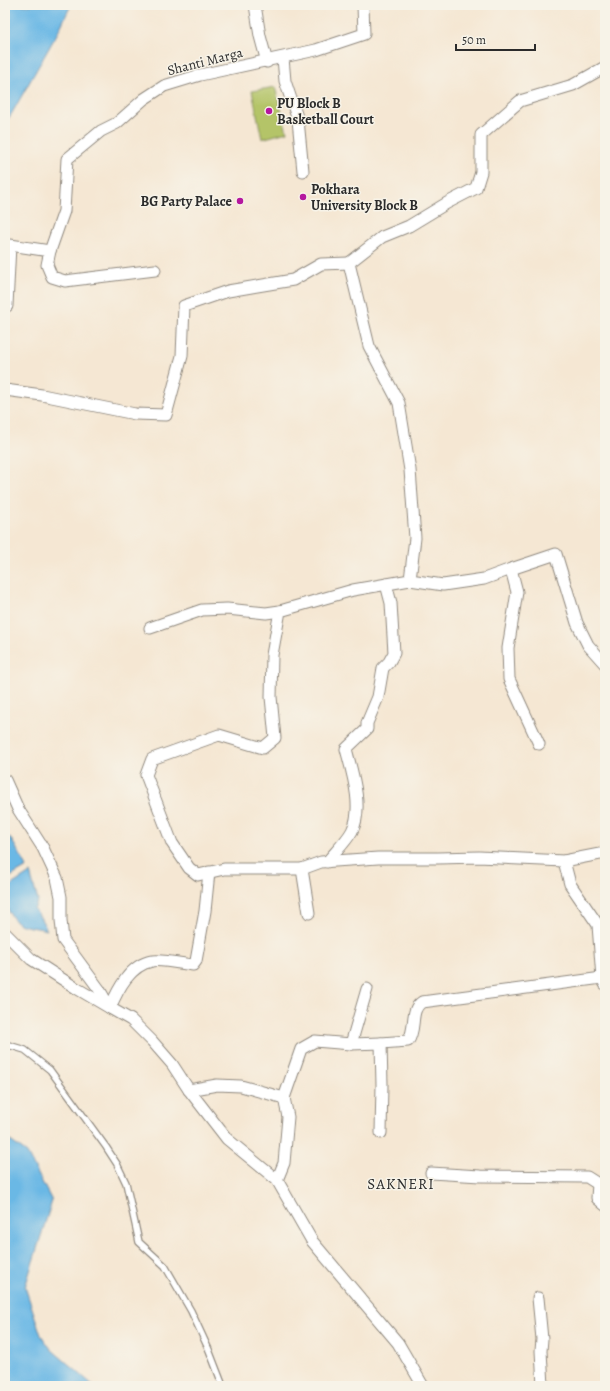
<svg xmlns="http://www.w3.org/2000/svg" width="610" height="1391" viewBox="0 0 610 1391" font-family="Alegreya,serif">
<style>
.green{fill:#b4c467;stroke:#707849}
.water{fill:#6bb8e5;stroke:#4b7288}
.lines{fill:none;stroke-linecap:round;stroke-linejoin:round}
.service-casing{stroke:#90897f;stroke-width:8}
.minor-casing{stroke:#90897f;stroke-width:13}
.service{stroke:#fff;stroke-width:5.5}
.minor{stroke:#fff;stroke-width:11}
.poi-dot{fill:#b5179e;stroke:#f7f3e8;stroke-width:1.5}
.labels{text-anchor:middle;stroke-width:3;stroke-linejoin:round;paint-order:stroke}
.street-label{font-size:14px;fill:#2b2b2b;stroke:#f7f3e8}
.poi-label{font-size:14px;font-weight:bold;fill:#2b2b2b;stroke:#f7f3e8;text-anchor:start}
.neighbourhood-label{font-size:15px;letter-spacing:1px;fill:#2b2b2b;stroke:#f7f3e8}
</style>
<rect width="100%" height="100%" fill="#f7f3e8"/>
<filter id="ink" filterUnits="userSpaceOnUse"><feTurbulence type="fractalNoise" baseFrequency=".025" numOctaves="2"/><feDisplacementMap in="SourceGraphic" scale="8" xChannelSelector="R" yChannelSelector="G"/><feConvolveMatrix kernelMatrix="1 2 1 2 8 2 1 2 1" color-interpolation-filters="sRGB"/></filter>
<filter id="wash" filterUnits="userSpaceOnUse"><feTurbulence type="fractalNoise" baseFrequency=".012" numOctaves="4" result="noise"/><feDisplacementMap in="SourceGraphic" scale="16" xChannelSelector="R" yChannelSelector="G"/><feGaussianBlur stdDeviation="0.9" result="paint"/><feColorMatrix in="noise" values="0 0 0 0 0 0 0 0 0 0 0 0 0 0 0 0 0 1.4 0 .05"/><feComposite in="paint" operator="in"/></filter>
<g filter="url(#wash)">
<rect width="100%" height="100%" fill="#f5e7d3"/>
<polygon class="green" points="275,87 287,132 262,139 252,91"/>
<g class="water">
<polygon points="10,5 71,5 58,32 12,113 5,123 5,11"/>
<polygon points="10,837 27,867 5,880 5,840"/>
<path d="M30,873L38,901L34,909L40,917L47,930C40,928 24,927 18,923C7,915 5,901 5,889Z"/>
<polygon points="5,1137 27,1153 52,1201 25,1287 41,1335 51,1349 94,1386 16,1386 5,1376"/>
</g>
</g>
<g filter="url(#ink)">
<g class="lines">
<g class="service-casing">
<polyline id="service" points="5,1044 25,1050 50,1070 106,1147 117,1164 126,1183 139,1242 165,1266 191,1311 209,1350 223,1386"/>
</g>
<g class="minor-casing">
<g id="minor">
<polyline points="255,5 260,36 267,62"/>
<polyline points="283,58 285,81 298,120 303,171"/>
<polyline points="155,270 65,281 52,277 47,265 50,251 64,211 67,159 101,131 117,123 144,99 164,86 200,75 316,50 364,34 363,5"/>
<polyline points="5,306 7,306 10,245 50,251"/>
<polyline points="5,390 42,395 135,414 166,415 182,356 184,306 228,291 293,280 321,264 349,263"/>
<polyline points="511,569 556,554 577,623 588,645 605,664"/>
<polyline points="410,580 415,538 410,470 399,403 369,346 349,263 382,237 409,226 447,203 476,188 481,172 481,135 520,101 573,85 605,67"/>
<polyline points="150,628 202,610 227,609 266,613 280,611"/>
<polyline points="539,744 509,679 508,648 517,592 511,569 484,579 443,585 410,580 353,590 280,611 272,655 271,697 275,738 263,748 219,735 152,759 146,775 172,843 189,868 198,875 224,869 302,869 321,862 378,858 438,858 479,857 564,861"/>
<polyline points="5,780 18,809 43,848 57,878 61,897 61,920 63,940 99,989 110,1008 131,1020 152,1041 172,1064 189,1090 227,1139 277,1180 312,1241 398,1343 423,1386"/>
<path d="M327,862C335,852 346,842 352,831C364,808 352,772 346,749L367,729V723L378,697L383,668L389,662L394,653L391,603L386,584"/>
<polyline points="302,869 309,913"/>
<path d="M5,933L31,959L76,988L110,1008C118,989 130,965 152,961C160,959 184,964 193,965L196,961L205,911L209,872"/>
<polyline points="605,984 602,978 598,925 570,884 564,861 605,853"/>
<path d="M381,1043L408,1041C417,1029 409,1010 422,1002L602,978"/>
<polyline points="351,1044 367,989"/>
<polyline points="189,1090 217,1085 241,1086 284,1098"/>
<polyline points="431,1173 480,1176 587,1177 598,1184 597,1198 605,1205"/>
<polyline points="277,1180 284,1163 288,1117 284,1098 301,1049 315,1041 351,1044 381,1043 382,1085 381,1133"/>
<polyline points="538,1298 542,1339 541,1351 543,1386"/>
</g>
</g>
<use href="#service" class="service"/>
<use href="#minor" class="minor"/>
</g>
</g>
<g class="poi-dot">
<circle cx="269" cy="111" r="4"/>
<circle cx="303" cy="197" r="4"/>
<circle cx="240" cy="201" r="4"/>
</g>
<g class="labels">
<g class="street-label">
<text transform="translate(205 61) rotate(-14)" y="5">Shanti Marga</text>
</g>
<g class="poi-label">
<text x="277" y="108">PU Block B<tspan x="277" dy="16">Basketball Court</tspan></text>
<text x="311" y="194">Pokhara<tspan x="311" dy="16">University Block B</tspan></text>
<text x="232" y="206" text-anchor="end">BG Party Palace</text>
</g>
<g class="neighbourhood-label">
<text x="401" y="1189">SAKNERI</text>
</g>
</g>
<rect width="610" height="1391" fill="none" stroke="#f7f3e8" stroke-width="20"/>
<path d="M456 44v6h79v-6" fill="none" stroke="#2b2b2b" stroke-width="2"/>
<text x="462" y="44" font-size="12" fill="#2b2b2b" stroke="#f7f3e8" stroke-width="3" paint-order="stroke">50 m</text>
</svg>
